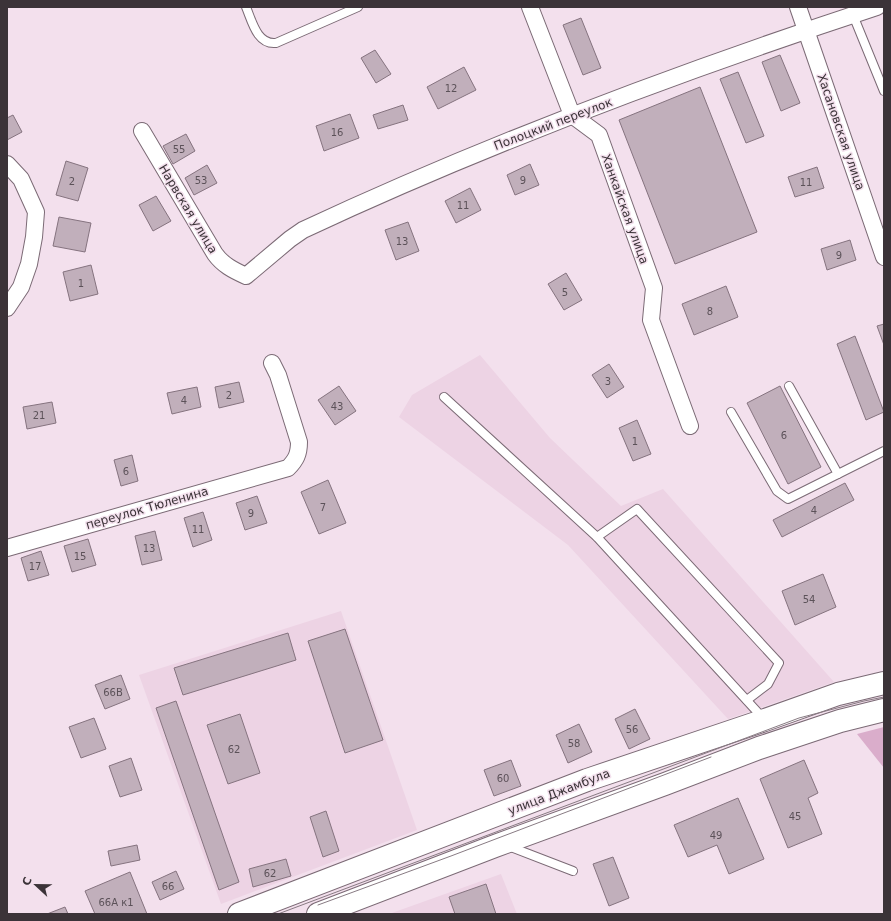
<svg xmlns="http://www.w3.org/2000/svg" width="891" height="921" viewBox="0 0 891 921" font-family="'DejaVu Sans',sans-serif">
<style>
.built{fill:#edd3e4}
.green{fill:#daadcb}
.building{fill:#c1afbb;stroke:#85737f}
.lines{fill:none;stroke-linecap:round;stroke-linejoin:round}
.lane-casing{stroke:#7b6a75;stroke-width:10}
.street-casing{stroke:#7b6a75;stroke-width:18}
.secondary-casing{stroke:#7b6a75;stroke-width:24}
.lane{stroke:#fff;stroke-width:8}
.street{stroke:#fff;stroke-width:16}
.secondary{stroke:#fff;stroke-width:22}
.tram{stroke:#887b83;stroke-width:1}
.labels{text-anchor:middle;stroke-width:3;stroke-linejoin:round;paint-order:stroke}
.number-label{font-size:10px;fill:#5c5259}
.street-label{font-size:12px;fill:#3b3338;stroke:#f3e0ed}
</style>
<rect width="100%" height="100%" fill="#f3e0ed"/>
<g class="built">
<polygon points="480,355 550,438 621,506 663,489 834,682 728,719 568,545 399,417 412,395"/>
<polygon points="341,611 417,830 221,904 139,675"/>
<polygon points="501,874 517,914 389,914"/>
</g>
<polygon class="green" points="884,727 884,768 857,734"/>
<g class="building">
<polygon points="581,18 601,68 583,75 563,25"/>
<polygon points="375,50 391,74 376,83 361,58"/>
<polygon points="780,55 800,103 781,111 762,62"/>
<polygon points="464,67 476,90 438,109 427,87"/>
<polygon points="738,72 764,136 746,143 720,79"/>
<polygon points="700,87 757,232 675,264 619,120"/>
<polygon points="403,105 408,120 378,129 373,115"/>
<polygon points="350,114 359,138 324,151 316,126"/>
<polygon points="13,115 22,132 7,140 7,118"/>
<polygon points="186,134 195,151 173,164 163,146"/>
<polygon points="66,161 88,168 78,201 56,195"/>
<polygon points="530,164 539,185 515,195 507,175"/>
<polygon points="207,165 217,183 194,195 185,178"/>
<polygon points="817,167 824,188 795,197 788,177"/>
<polygon points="470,188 481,210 456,223 445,201"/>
<polygon points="156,196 171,221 153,231 139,205"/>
<polygon points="59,217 91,223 85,252 53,246"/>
<polygon points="408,222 419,251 396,260 385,230"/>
<polygon points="850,240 856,260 827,270 821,249"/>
<polygon points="91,265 98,294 70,301 63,272"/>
<polygon points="566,273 582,300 564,310 548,284"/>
<polygon points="726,286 738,317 694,335 682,304"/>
<polygon points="884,324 884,345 877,326"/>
<polygon points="855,336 884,412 866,420 837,344"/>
<polygon points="609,364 624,387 607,398 592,375"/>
<polygon points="239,382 244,402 219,408 215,387"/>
<polygon points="339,386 356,411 335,425 318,400"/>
<polygon points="780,386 821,467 788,484 747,403"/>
<polygon points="197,387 201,407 172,414 167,393"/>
<polygon points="52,402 56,423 27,429 23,407"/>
<polygon points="637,420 651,454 633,461 619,428"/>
<polygon points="132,455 138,481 121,486 114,460"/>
<polygon points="328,480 346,523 319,534 301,492"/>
<polygon points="845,483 854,500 782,537 773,520"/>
<polygon points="257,496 267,523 245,530 236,503"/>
<polygon points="203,512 212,540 193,547 184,518"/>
<polygon points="155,531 162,560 142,565 135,536"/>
<polygon points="88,539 96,565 72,572 64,546"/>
<polygon points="41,551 49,575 28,581 21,558"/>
<polygon points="823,574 836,607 795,625 782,591"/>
<polygon points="345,629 383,740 345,753 308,641"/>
<polygon points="288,633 296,660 183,695 174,668"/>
<polygon points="121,675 130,699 105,709 95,685"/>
<polygon points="176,701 239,882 219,890 156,708"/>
<polygon points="635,709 650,739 629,749 615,719"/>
<polygon points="240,714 260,773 228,784 207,725"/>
<polygon points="94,718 106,749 81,758 69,727"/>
<polygon points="579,724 592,752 568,763 556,735"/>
<polygon points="131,758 142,790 120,797 109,766"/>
<polygon points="511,760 521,786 494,796 484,770"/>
<polygon points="804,760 818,793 808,798 822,834 788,848 760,779"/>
<polygon points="738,798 764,859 729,874 717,845 688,857 674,825"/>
<polygon points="326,811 339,851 323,857 310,817"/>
<polygon points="137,845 140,860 111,866 108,851"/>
<polygon points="613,857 629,898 609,906 593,864"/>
<polygon points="286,859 291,876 253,887 249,869"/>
<polygon points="176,871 184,889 160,900 152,882"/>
<polygon points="130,872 147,914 95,914 85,891"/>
<polygon points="486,884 496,914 455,914 449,897"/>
<polygon points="65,907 68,914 47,914"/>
</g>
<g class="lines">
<g class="lane-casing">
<g id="lane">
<path d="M246,7C252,21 257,45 276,43L358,7"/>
<polyline points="853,15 884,91"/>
<polyline points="789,386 838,474"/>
<polyline points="444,397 597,537 763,718"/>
<polyline points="731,412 777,491 788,499 884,451"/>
<polyline points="597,537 637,509 779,663 768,684 747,700"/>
<polyline points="508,846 573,871"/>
</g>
</g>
<g class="street-casing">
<g id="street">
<polyline points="530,7 572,115 599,135 654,288 651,320 690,426"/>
<polyline points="798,7 884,257"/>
<path d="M142,131L215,254C223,265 233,270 246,276L290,239L303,230C489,143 682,71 877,7"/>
<polyline points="7,164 21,179 36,212 34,237 29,264 21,287 7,308"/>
<path d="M7,548L288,468C296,460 299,454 299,442L278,375L272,363"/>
</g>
</g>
<g class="secondary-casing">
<g id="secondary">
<polyline points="239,914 587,780 765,720 838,694 884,683"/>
<polyline points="318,914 495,846 665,784 759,748 840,721 884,710"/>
</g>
</g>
<use href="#lane" class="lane"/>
<use href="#street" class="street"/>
<use href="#secondary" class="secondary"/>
<g class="tram">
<polyline points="318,905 451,856 711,757"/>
<polyline points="278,914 799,718 864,701 884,697"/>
</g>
</g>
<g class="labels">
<g class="number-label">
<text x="451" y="92">12</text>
<text x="337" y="136">16</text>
<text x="179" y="153">55</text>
<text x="201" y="184">53</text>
<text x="523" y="184">9</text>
<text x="72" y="185">2</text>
<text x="806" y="186">11</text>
<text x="463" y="209">11</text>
<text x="402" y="245">13</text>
<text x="839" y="259">9</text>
<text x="81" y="287">1</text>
<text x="565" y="296">5</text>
<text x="710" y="315">8</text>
<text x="608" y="385">3</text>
<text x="229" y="399">2</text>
<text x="184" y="404">4</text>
<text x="337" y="410">43</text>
<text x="39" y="419">21</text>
<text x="784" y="439">6</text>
<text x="635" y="445">1</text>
<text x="126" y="475">6</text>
<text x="323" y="511">7</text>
<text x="814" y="514">4</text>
<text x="251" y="517">9</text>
<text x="198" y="533">11</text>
<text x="149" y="552">13</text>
<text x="80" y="560">15</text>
<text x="35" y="570">17</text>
<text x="809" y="603">54</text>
<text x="113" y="696">66В</text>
<text x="632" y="733">56</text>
<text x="574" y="747">58</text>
<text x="234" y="753">62</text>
<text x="503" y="782">60</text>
<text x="795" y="820">45</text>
<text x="716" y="839">49</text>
<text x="270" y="877">62</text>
<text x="168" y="890">66</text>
<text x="116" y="906">66А к1</text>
</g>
<g class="street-label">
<text transform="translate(553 124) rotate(-21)" y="4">Полоцкий переулок</text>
<text transform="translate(841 132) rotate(71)" y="4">Хасановская улица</text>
<text transform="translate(188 209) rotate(59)" y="4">Нарвская улица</text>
<text transform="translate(625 209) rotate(70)" y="4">Ханкайская улица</text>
<text transform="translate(147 508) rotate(-16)" y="4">переулок Тюленина</text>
<text transform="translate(559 792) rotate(-21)" y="4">улица Джамбула</text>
</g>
</g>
<rect width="891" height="921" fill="none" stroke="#3b3338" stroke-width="16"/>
<g transform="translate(36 885) rotate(292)" stroke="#f3e0ed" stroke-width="3" paint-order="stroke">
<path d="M0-3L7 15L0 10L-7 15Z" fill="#3b3338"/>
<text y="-6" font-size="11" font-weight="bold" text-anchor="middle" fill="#3b3338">С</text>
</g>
</svg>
